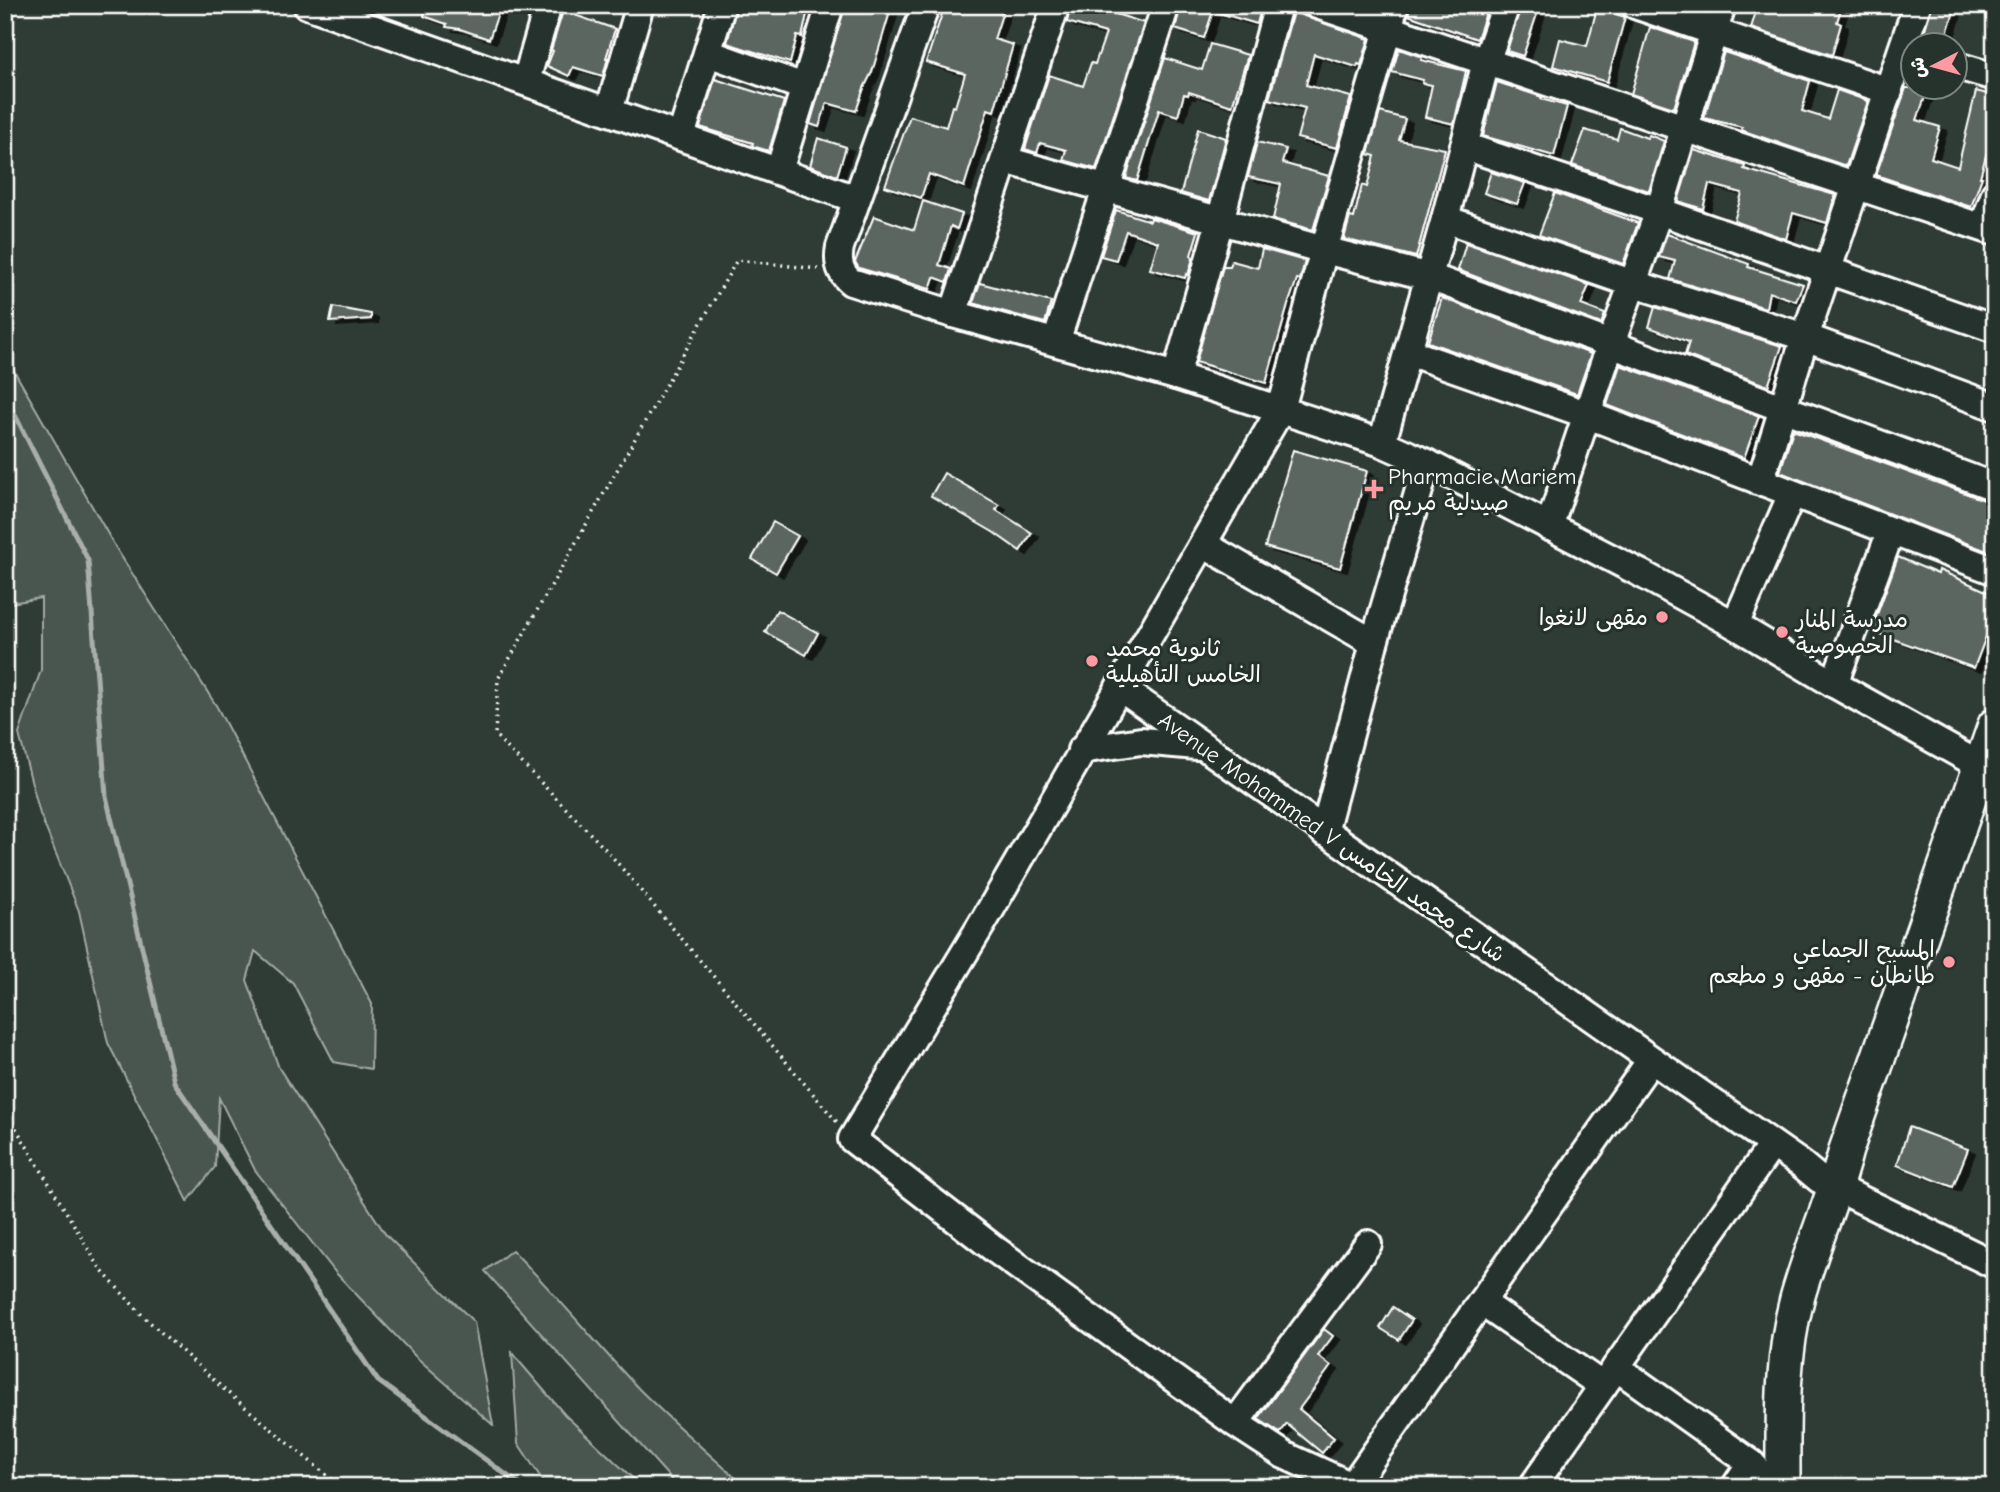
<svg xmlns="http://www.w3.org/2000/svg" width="2000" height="1492" viewBox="0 0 2000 1492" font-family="'Comic Neue','Playpen Sans Arabic',sans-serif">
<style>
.green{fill:#4a544f;stroke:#a4aaa7;stroke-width:2}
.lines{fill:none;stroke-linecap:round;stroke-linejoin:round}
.stream{stroke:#a9afac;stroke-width:5}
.building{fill:#5b6661;stroke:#fff;stroke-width:2;filter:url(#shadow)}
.minor-casing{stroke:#fff;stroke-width:32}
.major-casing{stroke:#fff;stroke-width:38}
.path{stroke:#fff;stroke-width:3.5;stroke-dasharray:2 5;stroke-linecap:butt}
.minor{stroke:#26332d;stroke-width:26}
.major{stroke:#26332d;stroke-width:33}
.poi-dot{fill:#ff9aa2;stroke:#26332d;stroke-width:2.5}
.labels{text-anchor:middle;stroke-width:6;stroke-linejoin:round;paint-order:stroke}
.poi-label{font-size:23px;fill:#fff;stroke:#26332d;text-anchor:start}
.street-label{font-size:23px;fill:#fff;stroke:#26332d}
</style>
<defs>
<filter id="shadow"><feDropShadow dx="7" dy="4" stdDeviation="0" flood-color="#0009"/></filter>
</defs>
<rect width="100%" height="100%" fill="#2f3b35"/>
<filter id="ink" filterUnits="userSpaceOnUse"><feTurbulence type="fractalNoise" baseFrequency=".0143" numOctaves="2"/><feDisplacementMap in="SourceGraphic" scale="14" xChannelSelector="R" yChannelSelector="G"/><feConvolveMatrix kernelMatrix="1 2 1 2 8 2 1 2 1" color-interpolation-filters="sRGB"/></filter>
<g filter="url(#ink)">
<g class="green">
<polygon points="5,355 116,548 217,707 372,1004 371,1069 334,1062 293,983 255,951 247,980 279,1068 386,1235 474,1322 493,1425 415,1356 336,1273 255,1170 219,1098 215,1167 188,1201 108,1043 79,911 40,814 19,734 41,670 41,598 5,604"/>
<path d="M512,1250C557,1295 596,1344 639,1389C673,1423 710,1455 746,1487H678L485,1271Z"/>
<polygon points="512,1353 565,1415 642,1487 547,1487 518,1443"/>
</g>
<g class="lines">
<polyline class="stream" points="5,395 88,560 106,796 174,1082 378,1381 523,1487"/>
</g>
<g class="building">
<polygon points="426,5 501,5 489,39 460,29 446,27 447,24 424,16"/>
<polygon points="737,5 777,5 807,14 802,37 797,36 790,63 727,43"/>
<polygon points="845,5 865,10 867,5 892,5 872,72 864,88 856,111 827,103 819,127 810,124"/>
<polygon points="945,5 1005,5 994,39 1013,45 994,111 988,109 964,187 929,174 921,198 885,186 910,116 946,127 952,106 955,107 965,74 926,62"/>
<polygon points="1071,5 1099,5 1111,9 1110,12 1144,23 1096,169 1063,160 1066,150 1040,143 1037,153 1025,149 1049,75 1083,86 1091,63 1095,64 1106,33 1067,22"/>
<polygon points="1181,5 1262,5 1257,24 1213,11 1204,38 1175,29"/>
<polygon points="1410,5 1482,5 1488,7 1477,39 1408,15"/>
<polygon points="1521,5 1540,5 1523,56 1507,51"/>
<polygon points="1758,5 1842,5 1837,22 1841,24 1832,55 1751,28"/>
<polygon points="1932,5 1956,5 1943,46 1921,43"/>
<polygon points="1597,8 1625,17 1607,82 1553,66 1560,39 1587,46"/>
<polygon points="563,11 615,29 606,58 608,58 603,76 573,67 569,76 547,66 553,51 551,50"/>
<polygon points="1293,12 1369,39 1361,65 1358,64 1357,67 1314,54 1306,85 1351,97 1337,148 1297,138 1305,108 1269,99"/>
<polygon points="1650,27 1694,42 1674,108 1631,94"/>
<polygon points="1210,44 1248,55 1232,106 1189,92 1188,95 1184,94 1178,116 1159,110 1137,181 1126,178 1165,58 1202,70"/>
<polygon points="1399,49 1422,57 1421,60 1466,71 1454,124 1425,117 1432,85 1422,83 1423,80 1392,72"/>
<polygon points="1724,52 1810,81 1802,111 1828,119 1837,90 1868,101 1846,166 1741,130 1742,127 1704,118"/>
<polygon points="715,79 784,101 769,151 752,146 753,143 700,127"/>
<polygon points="1497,82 1542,97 1541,99 1567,106 1554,156 1483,136"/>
<polygon points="1906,88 1928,88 1917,120 1940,127 1931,158 1958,167 1976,91 1995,96 1995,123 1980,177 1982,177 1971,207 1876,175"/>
<polygon points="1380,112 1405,119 1399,140 1445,149 1416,257 1344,239 1350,217 1354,218 1362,185 1367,187 1375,156 1368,154"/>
<polygon points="1620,128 1647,138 1649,135 1664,141 1649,191 1572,165 1585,130 1617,139"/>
<polygon points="1198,129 1226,138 1209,201 1181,193"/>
<polygon points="818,138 846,147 837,176 810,166"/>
<polygon points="1257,142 1286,149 1282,163 1329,176 1313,230 1273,219 1281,184 1248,177"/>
<polygon points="1694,150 1745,166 1744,169 1835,195 1827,223 1793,213 1786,239 1734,221 1742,193 1709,184 1703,209 1678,201"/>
<polygon points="1491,172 1525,183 1517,204 1484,193"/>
<polygon points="1555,193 1638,223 1623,264 1539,235"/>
<polygon points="923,201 962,214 957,229 951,226 939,265 951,269 947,282 934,277 930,289 859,268 855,262 874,216 914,230"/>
<polygon points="1116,210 1150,221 1151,218 1198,232 1191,255 1193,258 1188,275 1186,274 1185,278 1150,269 1158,242 1126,231 1116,260 1101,256"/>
<polygon points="1667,234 1749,264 1748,267 1803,284 1796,301 1769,292 1766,308 1670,279 1675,261 1659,257"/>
<polygon points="1466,243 1589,285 1581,305 1605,314 1601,324 1458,270"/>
<polygon points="1262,249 1305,261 1300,280 1297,279 1288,305 1266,383 1196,362 1223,266 1230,266 1232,261 1258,268"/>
<polygon points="980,283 1051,302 1045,323 973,303"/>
<polygon points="1442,298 1591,354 1577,394 1428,342"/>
<polygon points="333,307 371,314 371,319 330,322"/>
<polygon points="1655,307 1782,346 1768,386 1685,355 1689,342 1649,327"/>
<polygon points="1620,365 1759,416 1744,458 1607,405"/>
<polygon points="1793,430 1995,504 1995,554 1780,472"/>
<polygon points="1293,450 1367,471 1340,568 1265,547"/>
<polygon points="944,473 999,505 996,510 1032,533 1020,551 993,532 931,496"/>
<polygon points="773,522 798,536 776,573 752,559"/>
<polygon points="1898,557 1938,574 1939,570 1995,595 1995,613 1974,668 1871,631"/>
<polygon points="777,610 818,633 806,655 765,632"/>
<polygon points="1909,1127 1968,1149 1953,1187 1897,1165"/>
<polygon points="1393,1307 1412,1320 1399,1340 1380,1328"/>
<polygon points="1324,1329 1333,1336 1318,1356 1331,1366 1299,1409 1334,1438 1322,1453 1287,1424 1280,1433 1258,1419"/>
</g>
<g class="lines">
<g class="minor-casing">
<g id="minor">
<polyline points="307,5 856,199"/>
<path d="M926,5L840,247C837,262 840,273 851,282L953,314L1176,376L1382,443L1427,463L1640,573L1735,625L1834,684L1981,766"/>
<polyline points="1317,5 1995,232"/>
<polyline points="1635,5 1889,91"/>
<polyline points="708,53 804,87"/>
<polyline points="1954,65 1995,77"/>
<polyline points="526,81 548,5"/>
<polyline points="609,111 640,5"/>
<polyline points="681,136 722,5"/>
<polyline points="1464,146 1659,211 1995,329"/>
<polyline points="1005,160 1324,250 1430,277 1995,487"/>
<polyline points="779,171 830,5"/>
<polyline points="1445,219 1634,284 1805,337 1995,407"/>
<polyline points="1983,227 1995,194"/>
<polyline points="953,314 1056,5"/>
<polyline points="1056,342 1166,5"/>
<polyline points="1408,352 1588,415 1995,571"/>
<polyline points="1176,376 1220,221 1278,5"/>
<polyline points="1382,443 1445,219 1486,62 1506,5"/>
<polyline points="1760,482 1805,337 1917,5"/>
<polyline points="1549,527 1610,346 1659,211 1722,5"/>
<polyline points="1203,544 1374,643"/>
<polyline points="1735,625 1792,494"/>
<polyline points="1834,684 1891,531"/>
<polyline points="1119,687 1801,1164 1819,1179 1995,1265"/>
<polyline points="1081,750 1141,741 1197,746"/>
<polyline points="1324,832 1374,643 1427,463"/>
<polyline points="1481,1302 1603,1386"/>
<polyline points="1616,1367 1751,1463 1764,1477"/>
<polyline points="1235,1423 1368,1244"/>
<polyline points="1352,1486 1651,1060"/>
<polyline points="1354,1487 1284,1455 1235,1423 997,1251 852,1139 985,919 1281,409 1324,250 1395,5"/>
<polyline points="1532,1487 1772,1145"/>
<polyline points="1735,1487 1751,1463"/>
</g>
</g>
<g class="major-casing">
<path id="major" d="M1783,1487C1783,1424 1781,1359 1797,1299C1811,1248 1833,1201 1846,1150L1995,725"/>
</g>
<g class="path">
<polyline points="818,269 737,260 498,679 495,735 609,853 837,1122"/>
<polyline points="5,1110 101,1270 143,1316 227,1392 341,1487"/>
</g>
<use href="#minor" class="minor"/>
<use href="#major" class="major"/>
</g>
</g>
<g class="poi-dot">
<path d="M1370.5 478.5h7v7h7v7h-7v7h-7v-7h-7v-7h7z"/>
<circle cx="1662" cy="617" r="7"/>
<circle cx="1782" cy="632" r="7"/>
<circle cx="1092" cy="661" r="7"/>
<circle cx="1949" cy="962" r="7"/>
</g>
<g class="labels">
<g class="poi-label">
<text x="1388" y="484">Pharmacie Mariem<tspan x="1388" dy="26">صيدلية مريم</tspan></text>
<text x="1648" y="625" text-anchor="end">مقهى لانغوا</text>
<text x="1796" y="627">مدرسة المنار<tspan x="1796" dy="26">الخصوصية</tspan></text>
<text x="1106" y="656">ثانوية محمد<tspan x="1106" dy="26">الخامس التأهيلية</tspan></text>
<text x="1935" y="957" text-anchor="end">المسبح الجماعي<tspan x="1935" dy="26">طانطان - مقهى و مطعم</tspan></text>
</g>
<g class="street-label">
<text transform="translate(1332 837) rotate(35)" y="8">Avenue Mohammed V شارع محمد الخامس</text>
</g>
</g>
<rect width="2000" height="1492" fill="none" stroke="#26332d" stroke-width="28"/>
<rect x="14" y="14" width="1972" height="1464" fill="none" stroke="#fff" stroke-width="2.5" filter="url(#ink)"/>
<g transform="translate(1934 66) rotate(264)"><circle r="33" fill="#26332d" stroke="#7d8581" stroke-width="2"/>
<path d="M0-5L12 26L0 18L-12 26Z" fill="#ff9aa2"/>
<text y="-10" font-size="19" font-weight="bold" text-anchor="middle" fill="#ffffff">ش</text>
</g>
</svg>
